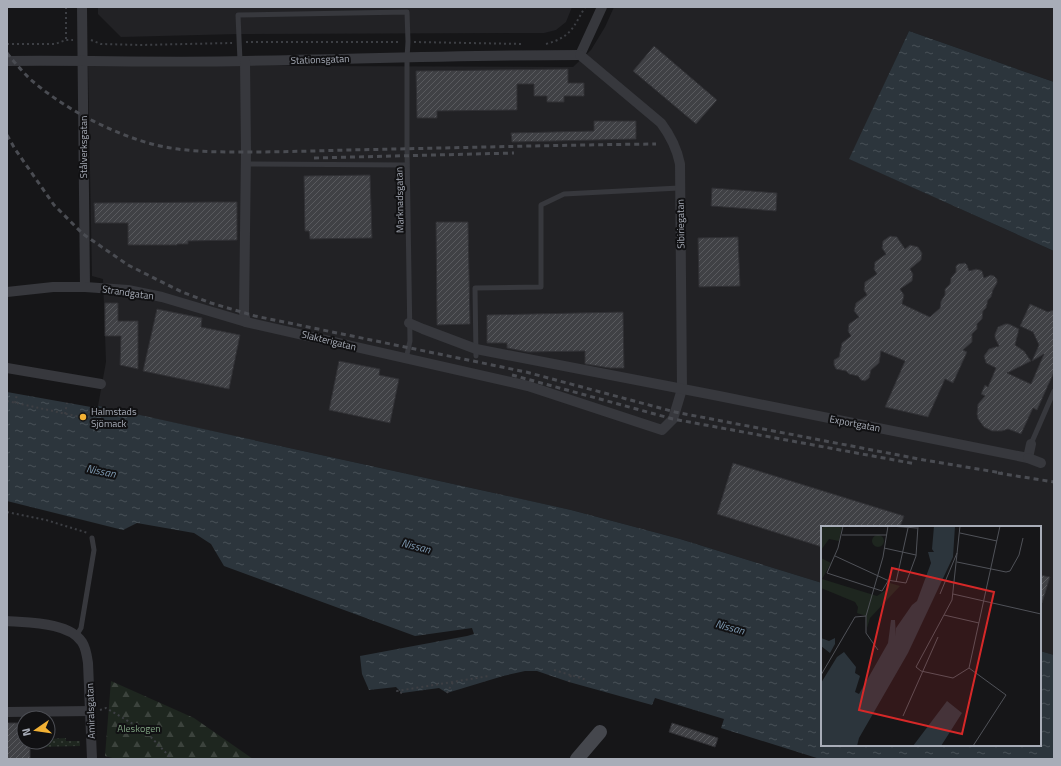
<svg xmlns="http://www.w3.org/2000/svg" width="1061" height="766" viewBox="0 0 1061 766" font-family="'Titillium Web',sans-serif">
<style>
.built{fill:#222225}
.grass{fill:url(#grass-dots)}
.forest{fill:url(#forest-firs)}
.water{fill:url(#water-ripples)}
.building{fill:url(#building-hatch);stroke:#303034}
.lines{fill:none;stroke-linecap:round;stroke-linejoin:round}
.path{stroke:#3d3f44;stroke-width:2;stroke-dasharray:2 3;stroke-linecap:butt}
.lane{stroke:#37383d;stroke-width:5}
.street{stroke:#37383d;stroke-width:10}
.secondary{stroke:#45474d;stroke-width:14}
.rail{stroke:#4a4c52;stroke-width:3;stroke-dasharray:5 4;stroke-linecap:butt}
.poi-dot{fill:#f2b134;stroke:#111113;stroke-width:1.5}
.labels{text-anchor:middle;stroke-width:4;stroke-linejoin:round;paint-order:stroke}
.street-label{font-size:10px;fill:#a8adb8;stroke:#111113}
.poi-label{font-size:10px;fill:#a8adb8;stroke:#111113;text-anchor:start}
.park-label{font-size:10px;fill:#7fa381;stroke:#111113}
.water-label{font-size:11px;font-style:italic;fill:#7f9bb3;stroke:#111113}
.inset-road{fill:none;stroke:#505258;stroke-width:1}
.view{fill:#d62828;fill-opacity:0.15;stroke:#d62828;stroke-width:2}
.inset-edge{fill:none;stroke:#a8adb8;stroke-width:2}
</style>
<defs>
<pattern id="grass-dots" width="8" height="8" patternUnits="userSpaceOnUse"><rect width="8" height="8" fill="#1e261f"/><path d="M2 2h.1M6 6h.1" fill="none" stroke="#3c433d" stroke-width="1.8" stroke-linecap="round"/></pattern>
<pattern id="forest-firs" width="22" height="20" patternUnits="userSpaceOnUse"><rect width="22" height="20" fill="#1e261f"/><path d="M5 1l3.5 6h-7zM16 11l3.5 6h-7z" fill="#3c433d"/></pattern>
<pattern id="water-ripples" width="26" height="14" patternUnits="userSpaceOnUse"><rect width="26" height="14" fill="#2c353c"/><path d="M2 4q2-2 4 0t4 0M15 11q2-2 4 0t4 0" fill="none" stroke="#485056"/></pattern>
<pattern id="building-hatch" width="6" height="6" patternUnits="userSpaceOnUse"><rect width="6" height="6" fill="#404145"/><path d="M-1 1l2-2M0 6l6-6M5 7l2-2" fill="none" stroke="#595a5e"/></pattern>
</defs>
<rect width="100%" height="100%" fill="#161618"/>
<g class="built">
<polygon points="98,7 572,7 566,22 556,30 544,33 239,34 121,37 98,14"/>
<polygon points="614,7 1054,7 1054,82 909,31 850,159 1054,251 1054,655 1040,651 1040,527 822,527 822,583 680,539 571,510 98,406 106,362 103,279 92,276 88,65 573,67 591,50 605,27"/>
</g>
<polygon class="grass" points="66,738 66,741 80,741 80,746 38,747 36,746 36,742 48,742 48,739"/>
<polygon class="forest" points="111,681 194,718 253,759 116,759 105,756"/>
<g class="water">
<polygon points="909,31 1054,82 1054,251 849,159"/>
<polygon points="7,392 91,407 99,406 571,510 680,539 822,583 822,745 1040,745 1040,651 1054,655 1054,759 820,759 721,728 724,719 655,698 652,705 569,682 537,671 525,671 503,676 447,693 439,688 402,693 396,687 369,690 362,674 360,656 467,636 474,634 472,628 415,636 224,566 211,544 194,533 137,523 123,530 7,501"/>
</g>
<g class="building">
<polygon points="654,46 717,100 696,124 633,71"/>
<polygon points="568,69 568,83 584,83 584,96 564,96 564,102 547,102 547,96 534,96 534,84 517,84 517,110 437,111 437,118 417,118 416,71"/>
<polygon points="594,121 636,121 636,139 512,142 511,133 594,131"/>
<polygon points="370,175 372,238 310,239 309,231 305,231 304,176"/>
<polygon points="712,188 777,193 776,211 711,206"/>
<polygon points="214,202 237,202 237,240 188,241 188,244 177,244 177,245 128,245 128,223 95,223 94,203"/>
<polygon points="436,222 468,222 470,324 437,325"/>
<polygon points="890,236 897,237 905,249 910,245 918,247 922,253 921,260 910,269 913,274 912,281 900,289 904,295 902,304 930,317 940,308 941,301 945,295 945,289 950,284 951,278 956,272 956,266 958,264 965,263 967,265 969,271 976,269 980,270 982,271 984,278 991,275 994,276 997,279 997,283 993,290 991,297 988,300 986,308 983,311 982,319 977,324 977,329 972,334 972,342 963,350 967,352 953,383 945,379 928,417 885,407 905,361 881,351 879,363 871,370 869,378 865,381 861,380 858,376 849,374 846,371 836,369 834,365 834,360 839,357 842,343 851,336 848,331 849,324 859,317 854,311 856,303 867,295 864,290 865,282 877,274 874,269 875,262 886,254 882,248 883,241"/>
<polygon points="738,237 740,286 699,287 698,238"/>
<polygon points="105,303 118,303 118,321 138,321 138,369 120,365 121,336 105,336"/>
<polygon points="1030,304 1048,312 1054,310 1054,372 1037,410 1033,408 1021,434 1008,429 1002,431 992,431 984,427 978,419 977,414 978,404 985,396 981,394 985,385 988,387 996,368 986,363 984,356 989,349 999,346 995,338 995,334 998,327 1005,324 1009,324 1019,329 1015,345 1024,351 1031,361 1007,373 1031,384 1044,354 1032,361 1039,345 1033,332 1020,326"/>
<polygon points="157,309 202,318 201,327 240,335 229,389 143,371"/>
<polygon points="623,312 624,368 610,368 585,364 585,351 528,352 507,348 507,343 487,343 487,315"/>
<polygon points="339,361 380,369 379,375 399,379 390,423 329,410"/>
<polygon points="733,463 904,516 900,527 822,527 822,547 717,514"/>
<polygon points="1040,575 1050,577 1042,603 1040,603"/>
<polygon points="7,723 24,723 24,742 30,742 30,759 7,759"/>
<polygon points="672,723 718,738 715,747 669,732"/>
</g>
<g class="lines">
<g class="path">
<polyline points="66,7 66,40"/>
<polyline points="91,40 101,44 141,45 232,43"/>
<polyline points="246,42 400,42"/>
<polyline points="414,42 524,44"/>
<polyline points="7,44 55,44 66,40 73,40"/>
<path d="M546,44C571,37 573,28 585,7"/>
<polyline points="7,401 94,420"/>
<polyline points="15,403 17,394"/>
<polyline points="65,414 67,403"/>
<polyline points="88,418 91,407"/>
<polyline points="7,512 46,520 88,533"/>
<polyline points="554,670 587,680"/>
<polyline points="569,682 571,675"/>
<polyline points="402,693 397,691 489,676"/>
<polyline points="447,693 453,682"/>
<polyline points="100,710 106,708 145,731 172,759"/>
</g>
<g class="lane">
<polyline points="240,61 238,15 407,12 408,42 407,58 407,149 410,341 406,359"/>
<polyline points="246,164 407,165"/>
<polyline points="476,356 475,288 541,287 541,205 564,194 679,188"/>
<polyline points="1031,444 1054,391"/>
<polyline points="76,636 81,628 94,550 92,538"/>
</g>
<g class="street">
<polyline points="82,7 85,287"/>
<polyline points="580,55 602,7"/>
<path d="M7,61C86,60 166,63 245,61C357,59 469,55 580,55"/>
<polyline points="245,61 246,152 244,313 246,322"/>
<path d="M7,292L53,287H85L128,290L162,297L246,322L528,386L662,430L673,419L682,389L680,164C677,149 670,135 661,123L580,55"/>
<polyline points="409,323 423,329 476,349 719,396 1028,458 1031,444"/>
<polyline points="7,368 101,384"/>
<polyline points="1028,458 1041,463"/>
<path d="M7,621C29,623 69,622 82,642C86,648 87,656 88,663L92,759"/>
<polyline points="7,712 91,711"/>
</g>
<polyline class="secondary" points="577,759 600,732"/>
<g class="rail">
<path d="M7,53C14,62 22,71 30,79C63,108 112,134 156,145C185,152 214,152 244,152C279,152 314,151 349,150C451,148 553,145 656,144"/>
<polyline points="7,135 15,149 54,205 83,234 128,265 182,292 211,303 255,316 526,372 675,412 924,460 1002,473"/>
<polyline points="314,158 514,153"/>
<polyline points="512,375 673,419 916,464"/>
<polyline points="998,473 1054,482"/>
</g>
</g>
<circle class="poi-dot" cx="83" cy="417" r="4"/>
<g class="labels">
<g class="street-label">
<text transform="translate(320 59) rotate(-2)" y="4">Stationsgatan</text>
<text transform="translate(83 147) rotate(-90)" y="4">Stålverksgatan</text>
<text transform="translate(399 200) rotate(-91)" y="4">Marknadsgatan</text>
<text transform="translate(680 224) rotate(-91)" y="4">Sibiriegatan</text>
<text transform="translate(128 292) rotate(8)" y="4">Strandgatan</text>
<text transform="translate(329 340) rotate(14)" y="4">Slakterigatan</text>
<text transform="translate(855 423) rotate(11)" y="4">Exportgatan</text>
<text transform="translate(90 711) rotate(-92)" y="4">Amiralsgatan</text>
</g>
<g class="poi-label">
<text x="91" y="415">Halmstads<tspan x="91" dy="12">Sjömack</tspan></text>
</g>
<g class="park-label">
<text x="139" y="732">Aleskogen</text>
</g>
<g class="water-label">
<text transform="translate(101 471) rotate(11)" y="4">Nissan</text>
<text transform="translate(416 546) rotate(14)" y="4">Nissan</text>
<text transform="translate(730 627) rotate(15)" y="4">Nissan</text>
</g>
</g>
<g transform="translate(821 526)">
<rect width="220" height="220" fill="#161618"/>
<path d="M4,0H21L18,15L8,13L0,24V3ZM51 15a6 6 0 1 1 12 0a6 6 0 1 1-12 0ZM0,32L10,37L1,53L56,70L65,64L69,57L79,60L49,92L46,102L45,90L36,87L37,81L34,76L0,62Z" fill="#1e261f"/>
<path d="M113,0H134L132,31L87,127L38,212L36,220H0V157L16,131L23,126L35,141L34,147L39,150L34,166L38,168L67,117L70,94H74L75,110V102L91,79L96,75L110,37L107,26H113L111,23ZM0,112L8,115L14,112V118L9,127L0,120ZM126,175L141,187L120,220H92Z" fill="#2c353c"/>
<path class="inset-road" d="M22,0L17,22L6,47L61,65L67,55M69,0L96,2M139,0L131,74L95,141L100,145L132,152L148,142M139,7L176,15M21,9H66M63,22L95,29M14,30L66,54L85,57L95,30L97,0M136,36L185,46L189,45L198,29L202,12M75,56L87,2M119,68L136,27M132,68L220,88M123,89L158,97M57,124L45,107V90L62,31L67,0M148,142L179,0M148,142L185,169L152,220M0,149L34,91L45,90M82,190L117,111"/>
<path class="view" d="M71,42L173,66L141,208L38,184Z"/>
<rect width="220" height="220" class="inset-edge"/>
</g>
<rect width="1061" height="766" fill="none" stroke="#a8adb8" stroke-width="16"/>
<g transform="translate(36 730) rotate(257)"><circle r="19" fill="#111113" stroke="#4d4f55"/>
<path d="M0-3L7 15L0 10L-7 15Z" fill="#f2b134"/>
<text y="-6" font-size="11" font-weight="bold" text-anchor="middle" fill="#a8adb8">N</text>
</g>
</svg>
